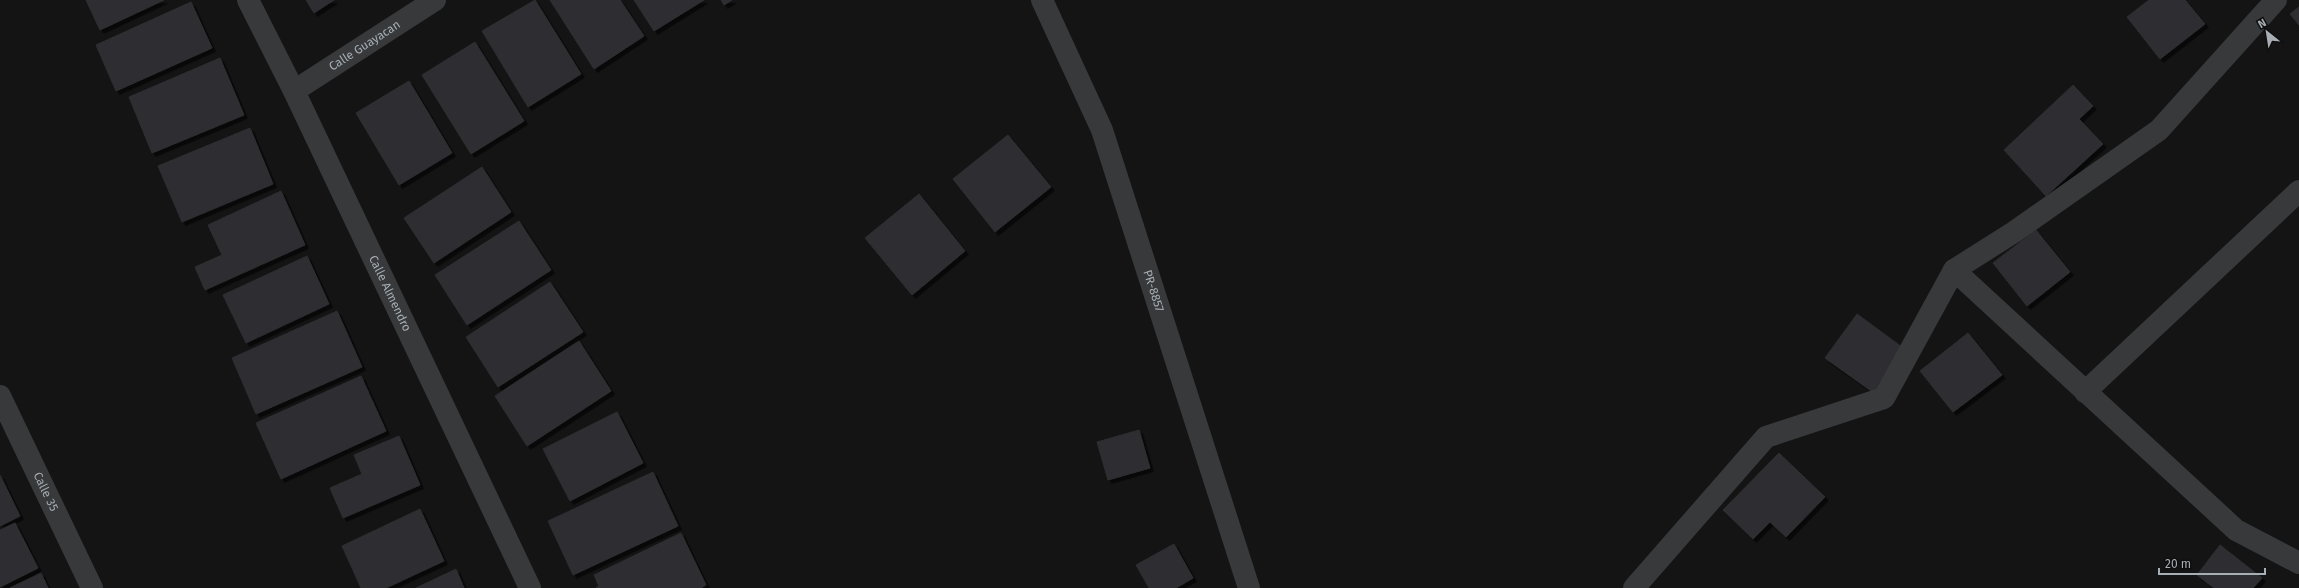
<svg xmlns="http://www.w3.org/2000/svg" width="2299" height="588" viewBox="0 0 2299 588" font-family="'Fira Sans',sans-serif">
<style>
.building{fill:#2f2f31;stroke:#2e2e31;filter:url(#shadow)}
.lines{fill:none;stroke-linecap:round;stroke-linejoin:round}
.minor{stroke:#37393b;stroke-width:22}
.tertiary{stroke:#37393b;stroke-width:22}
.labels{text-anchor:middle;stroke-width:4;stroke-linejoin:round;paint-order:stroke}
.street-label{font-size:12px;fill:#a7aeb4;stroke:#0f0f10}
</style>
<defs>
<filter id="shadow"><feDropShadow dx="3.5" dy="3.5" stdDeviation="0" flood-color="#0009"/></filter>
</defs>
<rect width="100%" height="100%" fill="#141415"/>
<g class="building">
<polygon points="86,0 164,0 100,30"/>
<polygon points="306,0 334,0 314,13"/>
<polygon points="535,0 581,74 528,107 482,31"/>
<polygon points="550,0 620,0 644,36 594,69"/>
<polygon points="634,0 704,0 654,31"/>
<polygon points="721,0 732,0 724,5"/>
<polygon points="2149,0 2185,0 2205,24 2160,59 2127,17"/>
<polygon points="191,2 212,48 116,91 96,45"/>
<polygon points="2299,7 2299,25 2290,14"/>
<polygon points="475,42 524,121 471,154 422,75"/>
<polygon points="220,58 244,115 152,153 129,97"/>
<polygon points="409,81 452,153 399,185 356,113"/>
<polygon points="2073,85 2093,106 2079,119 2103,144 2046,196 2004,150"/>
<polygon points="250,128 273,184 182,222 158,166"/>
<polygon points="1008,135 1051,187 995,232 953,179"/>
<polygon points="482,167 511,212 434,263 404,218"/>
<polygon points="281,191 305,245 205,290 195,267 222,255 208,225"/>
<polygon points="919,194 965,251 912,295 865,238"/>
<polygon points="519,221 551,270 467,325 435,275"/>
<polygon points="2036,230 2070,272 2027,306 1993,263"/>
<polygon points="307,256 329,304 246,343 223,295"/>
<polygon points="550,282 583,332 498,387 466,337"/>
<polygon points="337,311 362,367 256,414 232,358"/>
<polygon points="1857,314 1906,350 1874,393 1825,358"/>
<polygon points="1968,333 2002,375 1953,412 1920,371"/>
<polygon points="579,341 611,391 527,446 495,396"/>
<polygon points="361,376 386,431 281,479 256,423"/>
<polygon points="617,412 643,463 570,501 543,449"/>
<polygon points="1139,430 1150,468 1108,480 1097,442"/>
<polygon points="399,436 420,485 343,518 330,488 362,474 354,455"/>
<polygon points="1779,453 1825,497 1786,537 1770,522 1753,539 1723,510"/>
<polygon points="653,472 678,526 573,575 548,521"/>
<polygon points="0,475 20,516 0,526"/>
<polygon points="420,509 444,561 386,588 361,588 342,546"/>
<polygon points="15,523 38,568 0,587 0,530"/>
<polygon points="681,533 706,585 701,588 596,588 599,586 594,575"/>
<polygon points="1174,544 1193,578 1176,588 1149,588 1136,565"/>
<polygon points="2220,545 2262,578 2253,588 2214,588 2197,575"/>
<polygon points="456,569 464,588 416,588"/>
<polygon points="41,573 48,588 10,588"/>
</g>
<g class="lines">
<g class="minor">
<path id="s1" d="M248,0L294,91L530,588"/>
<path id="s2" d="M294,91L435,0"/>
<polyline points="1954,270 2236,530 2299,563"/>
<polyline points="2085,392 2299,191"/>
<path id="s3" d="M0,396L92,588"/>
<polyline points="1634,588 1766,437 1884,398 1954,270 2014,232 2159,130 2276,0"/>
</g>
<path class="tertiary" id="s4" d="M1042,0L1102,130L1249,588"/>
</g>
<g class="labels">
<g class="street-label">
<text dy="4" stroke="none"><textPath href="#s2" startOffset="84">Calle Guayacan</textPath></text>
<text dy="4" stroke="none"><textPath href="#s4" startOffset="312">PR-8857</textPath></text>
<text dy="4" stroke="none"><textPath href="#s1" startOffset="326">Calle Almendro</textPath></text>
<text dy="4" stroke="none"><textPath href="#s3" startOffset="106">Calle 35</textPath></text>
</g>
</g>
<g transform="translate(2267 32) rotate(330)" stroke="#0f0f10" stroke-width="3" paint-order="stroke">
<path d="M0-3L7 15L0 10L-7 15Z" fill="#a7aeb4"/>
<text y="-6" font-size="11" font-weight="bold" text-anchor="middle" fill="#a7aeb4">N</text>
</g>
<path d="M2159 568v6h106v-6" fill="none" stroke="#a7aeb4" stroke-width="2"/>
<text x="2165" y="568" font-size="12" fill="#a7aeb4" stroke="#0f0f10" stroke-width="3" paint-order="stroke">20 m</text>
</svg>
